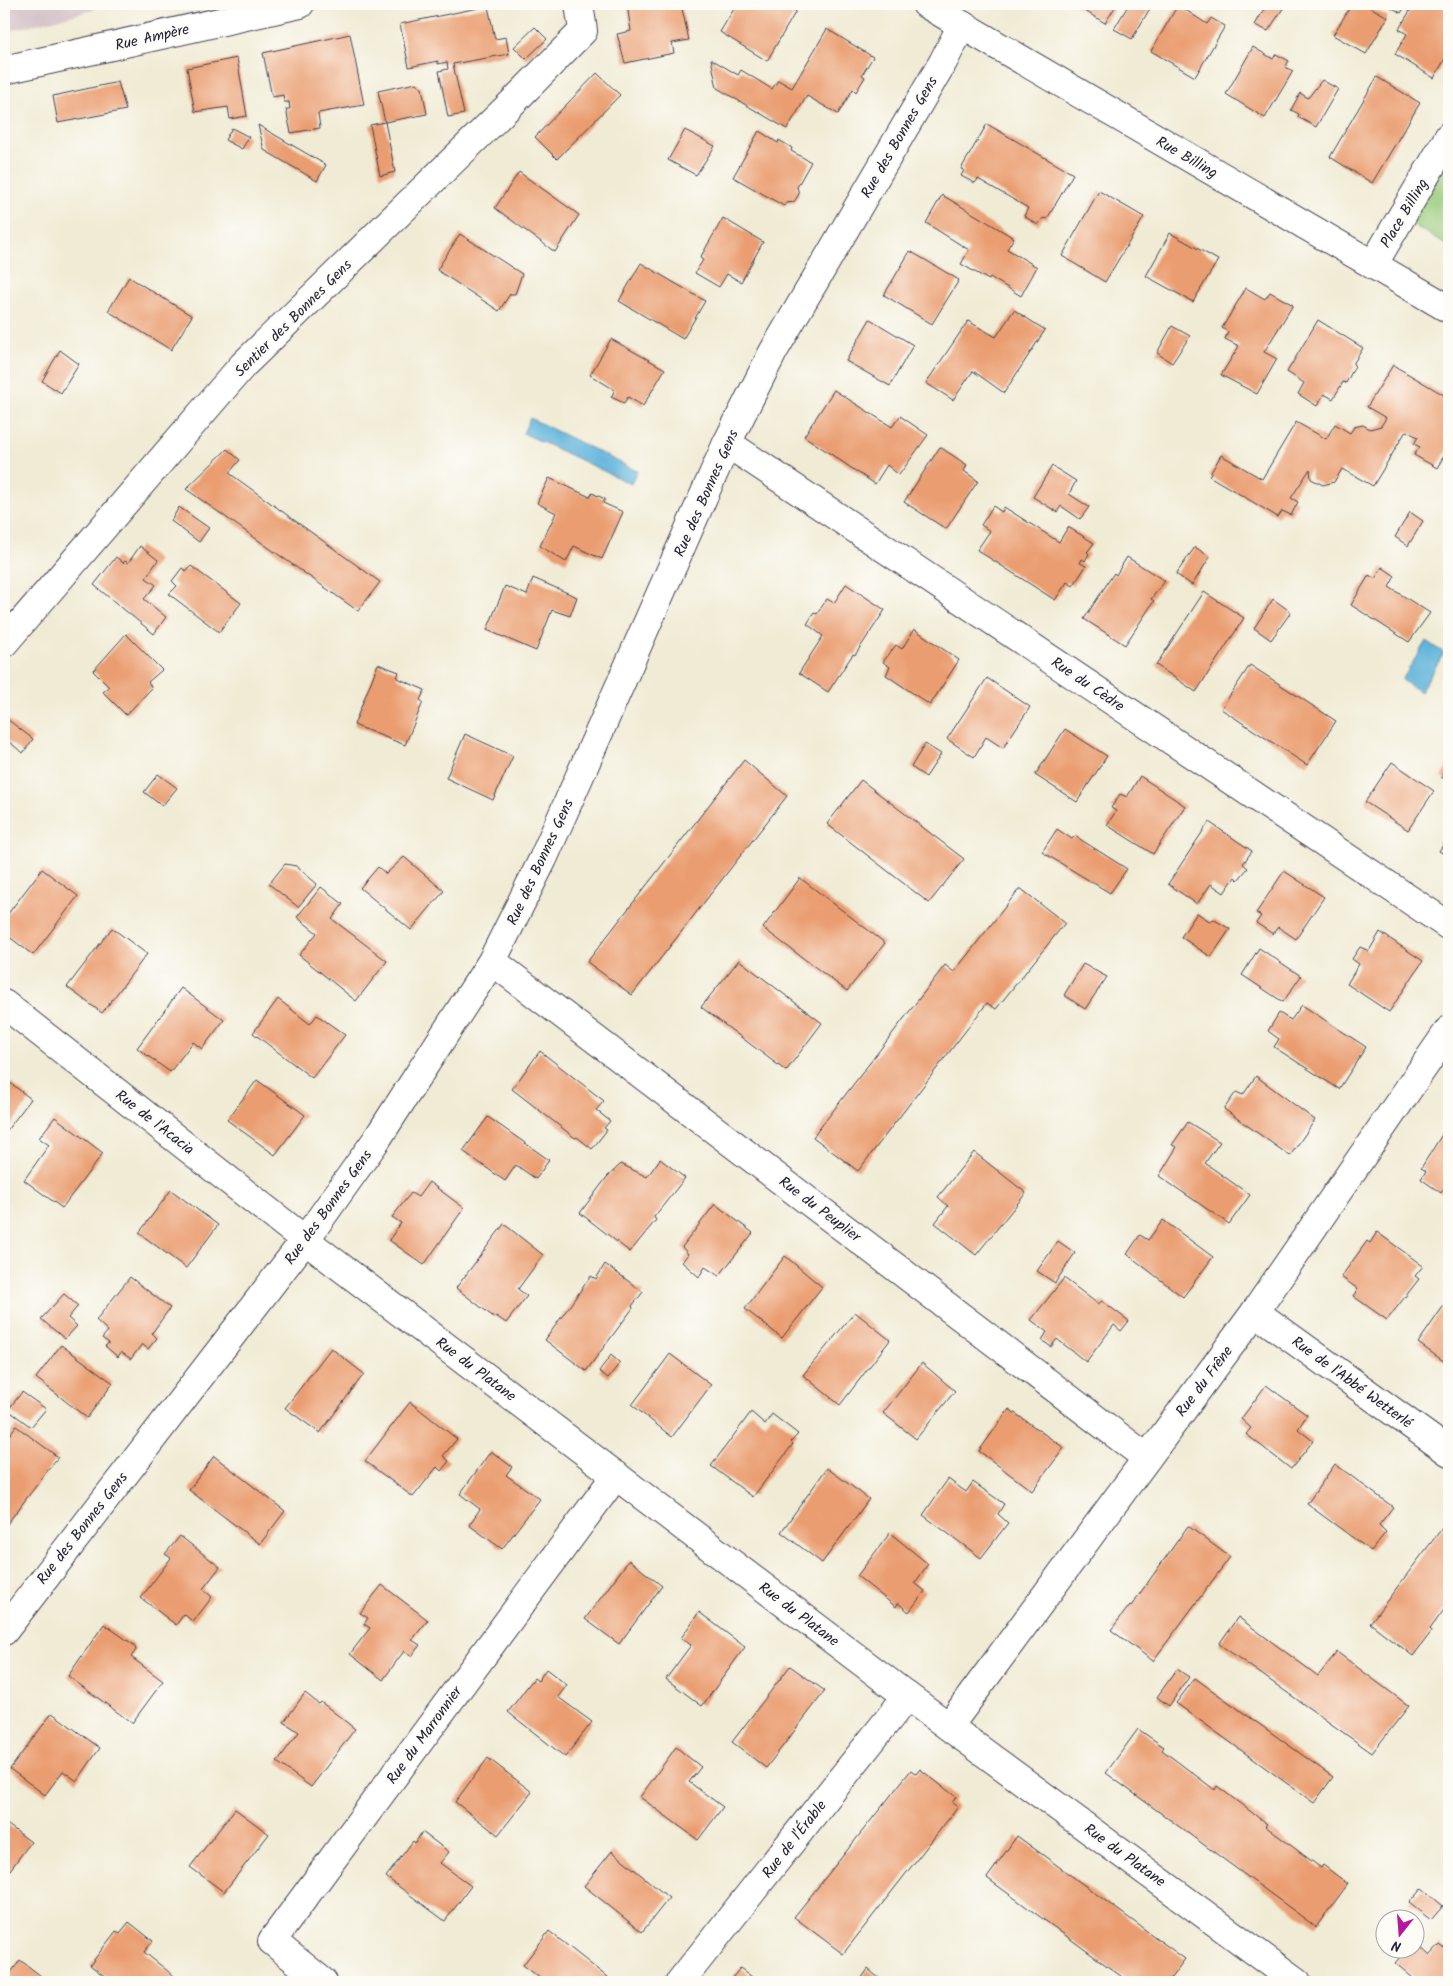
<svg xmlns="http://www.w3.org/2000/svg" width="1453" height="1986" viewBox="0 0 1453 1986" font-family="Kalam,sans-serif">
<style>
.industrial{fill:#d2bec5}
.green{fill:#99ca7a;stroke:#5e765a}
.water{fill:#5db3da;stroke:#406a8a}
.building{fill:#ea9d70}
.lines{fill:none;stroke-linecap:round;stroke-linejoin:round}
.street-casing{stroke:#414052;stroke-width:30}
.secondary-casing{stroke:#414052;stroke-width:30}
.street{stroke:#fff;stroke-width:28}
.secondary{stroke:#fff;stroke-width:28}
.labels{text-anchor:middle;stroke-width:5;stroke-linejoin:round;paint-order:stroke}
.street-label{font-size:15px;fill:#22223b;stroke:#fdfcf7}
</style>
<rect width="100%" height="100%" fill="#fdfcf7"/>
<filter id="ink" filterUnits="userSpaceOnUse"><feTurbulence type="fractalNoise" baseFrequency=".02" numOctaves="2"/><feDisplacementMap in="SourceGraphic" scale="10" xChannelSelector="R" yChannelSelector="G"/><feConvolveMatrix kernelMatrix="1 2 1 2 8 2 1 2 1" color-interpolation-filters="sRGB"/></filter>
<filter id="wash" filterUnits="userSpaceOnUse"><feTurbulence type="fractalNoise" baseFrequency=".0096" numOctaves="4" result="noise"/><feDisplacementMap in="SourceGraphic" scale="20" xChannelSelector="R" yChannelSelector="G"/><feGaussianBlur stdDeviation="1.12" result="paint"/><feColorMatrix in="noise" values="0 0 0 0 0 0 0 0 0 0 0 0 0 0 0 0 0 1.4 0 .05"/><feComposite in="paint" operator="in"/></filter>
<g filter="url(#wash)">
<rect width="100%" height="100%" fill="#f0ebd4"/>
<polygon class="industrial" points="4,4 93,4 94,10 4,32"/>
<polygon class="green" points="1449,157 1449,247 1414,225 1413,219"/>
<g class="water">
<polygon points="530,418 637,471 631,484 523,433"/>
<polygon points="1426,641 1444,653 1420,692 1402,680"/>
</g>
<g id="blocks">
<g class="building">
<polygon points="627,4 681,4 689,40 672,43 674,53 625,63 617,34 631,31"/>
<polygon points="737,4 784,4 796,11 767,61 720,32"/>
<polygon points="1073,4 1117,4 1105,23"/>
<polygon points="1129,4 1152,5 1132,39 1114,29"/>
<polygon points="1267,4 1278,4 1284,7 1268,31 1255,25"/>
<polygon points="1352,4 1364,4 1388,17 1366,54 1333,35"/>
<polygon points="1386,4 1405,4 1406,5 1401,13"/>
<polygon points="1414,4 1449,4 1449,52 1434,78 1395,54 1407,34 1399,29"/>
<polygon points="1178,5 1207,24 1211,18 1225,26 1195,77 1151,51"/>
<polygon points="488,6 495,39 506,37 509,54 453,64 464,114 448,117 439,71 448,69 447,62 438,64 438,61 409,67 400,24"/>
<polygon points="535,27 547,39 526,59 514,47"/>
<polygon points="827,29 873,57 862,75 865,77 856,92 853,89 838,114 807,96 787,129 717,88 711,59 738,75 741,70 772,89 778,80 792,88"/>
<polygon points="350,34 364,105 318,113 320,128 291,133 286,109 290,109 289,102 284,102 283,95 272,97 263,53"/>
<polygon points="1253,47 1273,59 1276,54 1289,61 1285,67 1293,71 1265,118 1226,94"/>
<polygon points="237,58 247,116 230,119 228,107 195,112 187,68"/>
<polygon points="597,73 620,95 557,159 535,137"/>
<polygon points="1377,77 1420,103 1372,183 1330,157"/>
<polygon points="1322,80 1338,89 1316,127 1298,117 1299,114 1291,110 1300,93 1308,98"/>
<polygon points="118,82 126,110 58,123 53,96"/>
<polygon points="416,83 422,88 427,114 385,122 378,91"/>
<polygon points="385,122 395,172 380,176 370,125"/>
<polygon points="987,124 1073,174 1047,219 1043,218 1038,225 1024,216 1028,208 978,179 975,183 961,176 964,170 961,169"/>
<polygon points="258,125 326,165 317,181 264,150"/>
<polygon points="232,128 249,137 242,149 225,140"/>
<polygon points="685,130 715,146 696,175 668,160"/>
<polygon points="759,131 778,143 779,140 792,148 791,151 811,162 797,187 799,194 794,202 787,203 784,206 733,177"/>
<polygon points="519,172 579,215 555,252 495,208"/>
<polygon points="1099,191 1144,217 1105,282 1062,256"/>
<polygon points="942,195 1014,238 1007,249 1037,267 1021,296 990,277 989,280 961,264 969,250 926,223"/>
<polygon points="723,218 763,242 741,282 727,274 719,287 695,273 703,260 700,258"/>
<polygon points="1170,233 1218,260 1193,302 1146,276"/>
<polygon points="460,234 522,274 515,294 510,294 499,311 437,270"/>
<polygon points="910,251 959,280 932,324 884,295"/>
<polygon points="641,263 705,301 683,339 619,301"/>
<polygon points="129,277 192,316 171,350 108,311"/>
<polygon points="1246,288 1265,299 1270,292 1293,305 1264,352 1277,359 1257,394 1221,375 1239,346 1225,339 1228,332 1222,328"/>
<polygon points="1014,310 1045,330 1004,393 973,371 953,400 926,383 968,321 996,337"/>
<polygon points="870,319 913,345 890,386 846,361"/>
<polygon points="1318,320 1363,348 1353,364 1355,366 1346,383 1343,382 1333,399 1324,394 1317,406 1298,394 1304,383 1287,372"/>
<polygon points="1172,326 1190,336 1172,363 1157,353"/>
<polygon points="611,339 665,369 643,406 628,397 624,403 611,397 615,390 590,375"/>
<polygon points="60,350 79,364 61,393 42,381"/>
<polygon points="1393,365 1449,398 1449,447 1437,468 1414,455 1420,447 1414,444 1418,437 1406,431 1373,486 1342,469 1334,482 1323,485 1311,479 1310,469 1291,498 1298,502 1291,515 1282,511 1278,517 1209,476 1221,455 1262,479 1296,422 1326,439 1335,424 1350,433 1354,427 1363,425 1370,429 1381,426 1386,418 1367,407"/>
<polygon points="834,390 892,427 900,416 928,435 899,475 887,465 875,484 804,436"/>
<polygon points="940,447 967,465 964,471 978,481 946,529 904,502"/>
<polygon points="227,449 240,460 229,473 380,582 358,611 186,489"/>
<polygon points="1052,466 1076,481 1069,494 1089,507 1080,519 1061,506 1057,512 1033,497"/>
<polygon points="549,478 590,497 592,493 605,499 603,503 623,512 602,559 574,546 566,562 540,546 556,513 537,503"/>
<polygon points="993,506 1002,512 1004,507 1059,542 1068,527 1094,543 1087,552 1089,554 1085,561 1082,559 1080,563 1086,566 1073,586 1067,582 1055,600 977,550 990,531 981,525"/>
<polygon points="179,507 209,528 199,542 171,521"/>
<polygon points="1410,512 1423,521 1408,546 1395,537"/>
<polygon points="140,546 158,560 146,578 156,585 144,599 166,617 154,634 94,585 116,557 123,563 125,561 128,563"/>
<polygon points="1195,547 1210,557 1192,585 1176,574"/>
<polygon points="1127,557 1165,581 1151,599 1154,601 1125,645 1084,619 1114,573 1116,575"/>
<polygon points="191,566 241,603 219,632 169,594 177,586 172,581 182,568 186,571"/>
<polygon points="1382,567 1395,576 1389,587 1430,613 1409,642 1351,605 1369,575 1375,579"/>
<polygon points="533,578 577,597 570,616 552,610 536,651 487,630 505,586 527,595"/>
<polygon points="846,584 885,610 855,655 853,654 828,692 799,673 823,636 807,624 814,613 817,614 827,599 834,603"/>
<polygon points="1204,592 1244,618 1196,692 1156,665"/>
<polygon points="1273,599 1291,612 1271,640 1254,628"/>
<polygon points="914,629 959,660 930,705 886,675 890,667 883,662 896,645 902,649"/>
<polygon points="126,634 162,670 148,682 152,688 126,715 103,692 109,687 93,671"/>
<polygon points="378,664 399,672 397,678 425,690 420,700 423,702 405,745 354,725"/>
<polygon points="1250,665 1336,721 1307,765 1221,709"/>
<polygon points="987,678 1030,707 1003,748 986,737 974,757 947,739"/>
<polygon points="7,719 33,739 23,753 4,738 4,722"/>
<polygon points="1065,729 1107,756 1077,802 1035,775"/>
<polygon points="465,734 513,756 493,800 446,778"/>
<polygon points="925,744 941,754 926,777 911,767"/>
<polygon points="744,760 787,796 632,995 587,962"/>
<polygon points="1392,762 1434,791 1408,830 1365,802"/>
<polygon points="1449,764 1449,781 1441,777"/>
<polygon points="158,774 177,788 162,806 144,792"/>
<polygon points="1140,776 1185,806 1153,854 1107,825 1116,811 1111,808 1120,794 1127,797"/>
<polygon points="861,780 964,859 929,903 827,824"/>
<polygon points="1209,822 1252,851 1243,864 1248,868 1238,880 1235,877 1224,893 1211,884 1197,904 1168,884"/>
<polygon points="1057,829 1072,839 1075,836 1127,869 1110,893 1042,852"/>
<polygon points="1449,836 1449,857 1439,851"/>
<polygon points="404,857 444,891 411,930 360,888 378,867 386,874"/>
<polygon points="285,864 296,866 317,884 298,907 269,884"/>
<polygon points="42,869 78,896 33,955 4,933 4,919"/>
<polygon points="1284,871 1324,897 1296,939 1278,927 1273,934 1256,923 1261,916 1256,913"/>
<polygon points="800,878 885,943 847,991 763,928"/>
<polygon points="321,887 343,904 332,919 387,961 356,1001 299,955 317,933 297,917"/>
<polygon points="1020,888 1065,923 996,1009 987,1003 858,1171 813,1137 945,965 954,972"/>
<polygon points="1197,913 1211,922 1213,919 1230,929 1211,957 1181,937"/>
<polygon points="112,928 147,954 102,1013 67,987"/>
<polygon points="1380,932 1423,961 1389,1012 1347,984 1359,964 1352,959 1360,947 1369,951"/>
<polygon points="1259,948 1301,976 1283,1002 1242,975"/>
<polygon points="739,960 822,1023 786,1071 701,1007"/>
<polygon points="1083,964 1107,977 1085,1009 1064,995"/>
<polygon points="181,988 224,1020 202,1049 193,1042 170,1072 137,1048"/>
<polygon points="278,999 310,1024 317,1015 345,1035 312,1078 253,1033"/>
<polygon points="1302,1005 1366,1047 1339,1089 1274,1047 1279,1039 1268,1031 1279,1013 1291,1020"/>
<polygon points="540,1051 604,1101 596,1110 610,1121 604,1128 607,1130 592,1149 577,1137 575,1138 512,1089"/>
<polygon points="1256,1076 1315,1120 1290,1156 1224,1109 1236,1092 1243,1095"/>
<polygon points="4,1078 31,1099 4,1134"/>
<polygon points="257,1080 305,1115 275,1155 227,1120"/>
<polygon points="55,1117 103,1153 62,1208 24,1180 49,1145 39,1138"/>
<polygon points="488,1117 549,1160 536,1179 516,1165 505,1181 463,1151"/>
<polygon points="1188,1122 1220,1142 1205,1163 1250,1195 1229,1224 1159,1176 1177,1147 1172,1145"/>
<polygon points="1443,1133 1449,1137 1449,1187 1446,1185 1441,1193 1421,1179 1426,1171 1421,1168"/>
<polygon points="974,1152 1026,1193 976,1255 935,1223 948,1206 938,1197"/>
<polygon points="660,1159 685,1178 654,1217 656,1220 630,1252 580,1213 607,1177 621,1164 647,1177"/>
<polygon points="429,1182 464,1208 424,1265 389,1240 401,1223 392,1217 411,1193 418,1197"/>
<polygon points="171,1190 218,1225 186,1268 139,1233"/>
<polygon points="715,1204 753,1233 719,1276 705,1267 699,1277 682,1262 688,1254 682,1247"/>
<polygon points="1163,1220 1213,1257 1183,1297 1127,1254 1140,1235 1148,1240"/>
<polygon points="504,1224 543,1255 518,1289 527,1296 506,1323 496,1316 495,1318 456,1288"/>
<polygon points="1377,1232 1423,1266 1415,1276 1419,1279 1387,1320 1353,1296 1358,1289 1341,1277 1367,1241 1370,1243"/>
<polygon points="1058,1241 1075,1253 1055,1283 1037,1271"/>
<polygon points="785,1256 822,1287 782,1338 745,1309"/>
<polygon points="605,1264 643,1292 632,1306 633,1308 586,1371 545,1340 591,1276 596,1279"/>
<polygon points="130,1277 170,1308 152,1333 157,1338 148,1349 142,1344 131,1359 121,1352 118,1357 105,1346 109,1343 102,1338 108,1331 96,1320"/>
<polygon points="1064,1278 1098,1304 1102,1301 1129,1321 1121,1331 1114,1325 1086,1362 1057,1339 1051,1347 1042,1340 1047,1332 1031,1320"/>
<polygon points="64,1294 78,1306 68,1318 77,1326 65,1339 41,1319"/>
<polygon points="1449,1298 1449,1365 1418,1343"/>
<polygon points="855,1312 890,1340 840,1405 803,1375"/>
<polygon points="61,1345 113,1383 87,1418 36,1378"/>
<polygon points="331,1348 364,1374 320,1433 285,1408"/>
<polygon points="670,1354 711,1385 672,1437 632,1405"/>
<polygon points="611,1355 620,1363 608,1378 599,1371"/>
<polygon points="922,1363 955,1391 916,1439 883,1413"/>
<polygon points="1266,1385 1307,1415 1298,1429 1313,1441 1291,1469 1246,1434 1251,1428 1241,1419"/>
<polygon points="22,1392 46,1409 31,1427 8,1410"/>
<polygon points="410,1402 457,1439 443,1456 449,1461 441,1471 437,1467 413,1497 365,1461"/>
<polygon points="1009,1409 1064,1448 1032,1491 979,1451"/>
<polygon points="751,1412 765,1424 772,1414 798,1434 791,1442 793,1444 753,1497 711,1466"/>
<polygon points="16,1426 58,1457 4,1528 4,1442"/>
<polygon points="491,1451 512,1467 506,1475 540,1499 502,1549 469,1525 480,1509 460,1494"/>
<polygon points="214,1456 285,1511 260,1544 189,1490"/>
<polygon points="1335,1464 1393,1507 1379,1525 1386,1532 1371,1551 1307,1504"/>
<polygon points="827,1468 869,1499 822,1563 781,1532"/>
<polygon points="948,1479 966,1492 973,1482 1004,1504 998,1514 1008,1523 981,1558 923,1515"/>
<polygon points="1449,1519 1449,1603 1430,1629 1432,1631 1413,1656 1370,1623"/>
<polygon points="1188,1526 1230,1557 1153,1661 1111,1630 1130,1605 1131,1606"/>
<polygon points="890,1533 928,1564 915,1583 925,1591 909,1612 898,1603 896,1607 857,1576"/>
<polygon points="180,1536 220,1567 203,1589 212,1597 193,1622 184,1614 176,1625 141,1598 171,1558 165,1554"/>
<polygon points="629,1560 662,1586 619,1644 585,1619"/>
<polygon points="382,1585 428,1620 412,1640 420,1645 416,1650 412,1656 404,1651 383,1680 350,1654 370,1628 364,1624 368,1618 360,1613"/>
<polygon points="699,1612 745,1647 702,1706 666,1679 691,1645 681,1638"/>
<polygon points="1238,1617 1318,1676 1337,1652 1409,1706 1372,1753 1219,1644"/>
<polygon points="104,1624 134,1645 136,1650 131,1657 163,1681 132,1723 68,1676"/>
<polygon points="790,1666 825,1691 766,1768 732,1742"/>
<polygon points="546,1669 567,1685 558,1697 592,1722 565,1757 508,1712 534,1678 538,1681"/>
<polygon points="1177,1669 1189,1677 1169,1706 1157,1697"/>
<polygon points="1195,1678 1333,1777 1314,1803 1176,1703"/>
<polygon points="305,1693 319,1704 321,1702 355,1729 311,1787 277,1762 299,1732 284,1722"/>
<polygon points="52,1713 100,1748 77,1781 63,1771 45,1795 10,1769"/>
<polygon points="1138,1729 1164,1747 1162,1750 1215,1790 1217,1786 1267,1824 1265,1826 1321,1868 1323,1865 1348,1884 1316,1927 1106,1773"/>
<polygon points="676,1747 701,1767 689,1782 723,1807 698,1840 640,1797"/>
<polygon points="488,1758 532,1792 498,1835 455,1802"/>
<polygon points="920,1769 956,1797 952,1803 958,1807 843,1954 794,1917 911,1770 916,1774"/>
<polygon points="235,1809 269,1834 224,1892 190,1867"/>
<polygon points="4,1822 31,1842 4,1878"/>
<polygon points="422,1832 449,1852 440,1863 471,1886 445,1921 386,1877 413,1841 415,1843"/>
<polygon points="1017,1836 1185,1959 1168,1982 1129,1982 987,1878"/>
<polygon points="612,1851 669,1898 642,1932 584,1886"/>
<polygon points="1422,1888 1443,1906 1431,1920 1409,1903"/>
<polygon points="129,1922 153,1941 144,1952 174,1976 168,1982 112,1982 90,1965 116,1931 120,1933"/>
<polygon points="549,1931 607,1977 603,1982 545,1982 523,1965"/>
<polygon points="1416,1943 1430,1956 1440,1945 1449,1952 1449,1982 1409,1982 1413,1978 1395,1963 1408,1948 1416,1948"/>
<polygon points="20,1960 49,1982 4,1982"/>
<polygon points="740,1968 759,1982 729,1982"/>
<polygon points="868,1969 881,1980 879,1982 859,1982"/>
</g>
</g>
</g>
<g filter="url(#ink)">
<use href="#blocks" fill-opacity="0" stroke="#414052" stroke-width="1"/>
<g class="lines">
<g class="street-casing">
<g id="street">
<polyline points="926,4 1449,309"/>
<polyline points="1373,265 1449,136"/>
<polyline points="727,443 1449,926"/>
<polyline points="4,643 243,365 512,103 583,31 579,4"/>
<polyline points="492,961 1147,1458"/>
<polyline points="4,1004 305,1240 907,1696 1297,1982"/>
<polyline points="1255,1312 1449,1452"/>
<polyline points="4,1631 305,1240 375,1142 492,961 543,859 727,443 773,352 943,62 962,25"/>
<polyline points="949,1726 1255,1312 1449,1030"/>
<polyline points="323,1982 272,1941 616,1475"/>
<polyline points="680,1982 907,1696"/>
</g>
</g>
<g class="secondary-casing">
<polyline id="secondary" points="4,70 300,4"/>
</g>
<use href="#street" class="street"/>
<use href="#secondary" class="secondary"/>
</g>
</g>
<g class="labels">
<g class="street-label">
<text transform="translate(152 37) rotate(-13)" y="5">Rue Ampère</text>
<text transform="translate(899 137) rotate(-60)" y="5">Rue des Bonnes Gens</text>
<text transform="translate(1187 157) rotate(30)" y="5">Rue Billing</text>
<text transform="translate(1404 213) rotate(-59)" y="5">Place Billing</text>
<text transform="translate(293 318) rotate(-45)" y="5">Sentier des Bonnes Gens</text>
<text transform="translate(706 493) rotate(-66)" y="5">Rue des Bonnes Gens</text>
<text transform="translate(1088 684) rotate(34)" y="5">Rue du Cèdre</text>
<text transform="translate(540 862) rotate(-65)" y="5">Rue des Bonnes Gens</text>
<text transform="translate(155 1122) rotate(38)" y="5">Rue de l'Acacia</text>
<text transform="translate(328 1207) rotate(-54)" y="5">Rue des Bonnes Gens</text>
<text transform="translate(820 1209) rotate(37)" y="5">Rue du Peuplier</text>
<text transform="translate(476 1369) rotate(37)" y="5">Rue du Platane</text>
<text transform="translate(1204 1381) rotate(-53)" y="5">Rue du Frêne</text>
<text transform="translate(1352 1382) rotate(36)" y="5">Rue de l'Abbé Wetterlé</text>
<text transform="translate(82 1528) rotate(-52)" y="5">Rue des Bonnes Gens</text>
<text transform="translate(799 1614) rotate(37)" y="5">Rue du Platane</text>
<text transform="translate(424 1735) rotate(-54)" y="5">Rue du Marronnier</text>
<text transform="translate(794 1839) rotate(-52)" y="5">Rue de l'Érable</text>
<text transform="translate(1125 1855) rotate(36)" y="5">Rue du Platane</text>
</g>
</g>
<rect width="1453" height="1986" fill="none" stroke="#fdfcf7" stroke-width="20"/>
<g transform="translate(1400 1934) rotate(197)"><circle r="24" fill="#fdfcf7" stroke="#a5a5ac"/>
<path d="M0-4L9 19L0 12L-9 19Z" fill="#b5179e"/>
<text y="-8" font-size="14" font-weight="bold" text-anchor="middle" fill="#22223b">N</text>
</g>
</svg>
